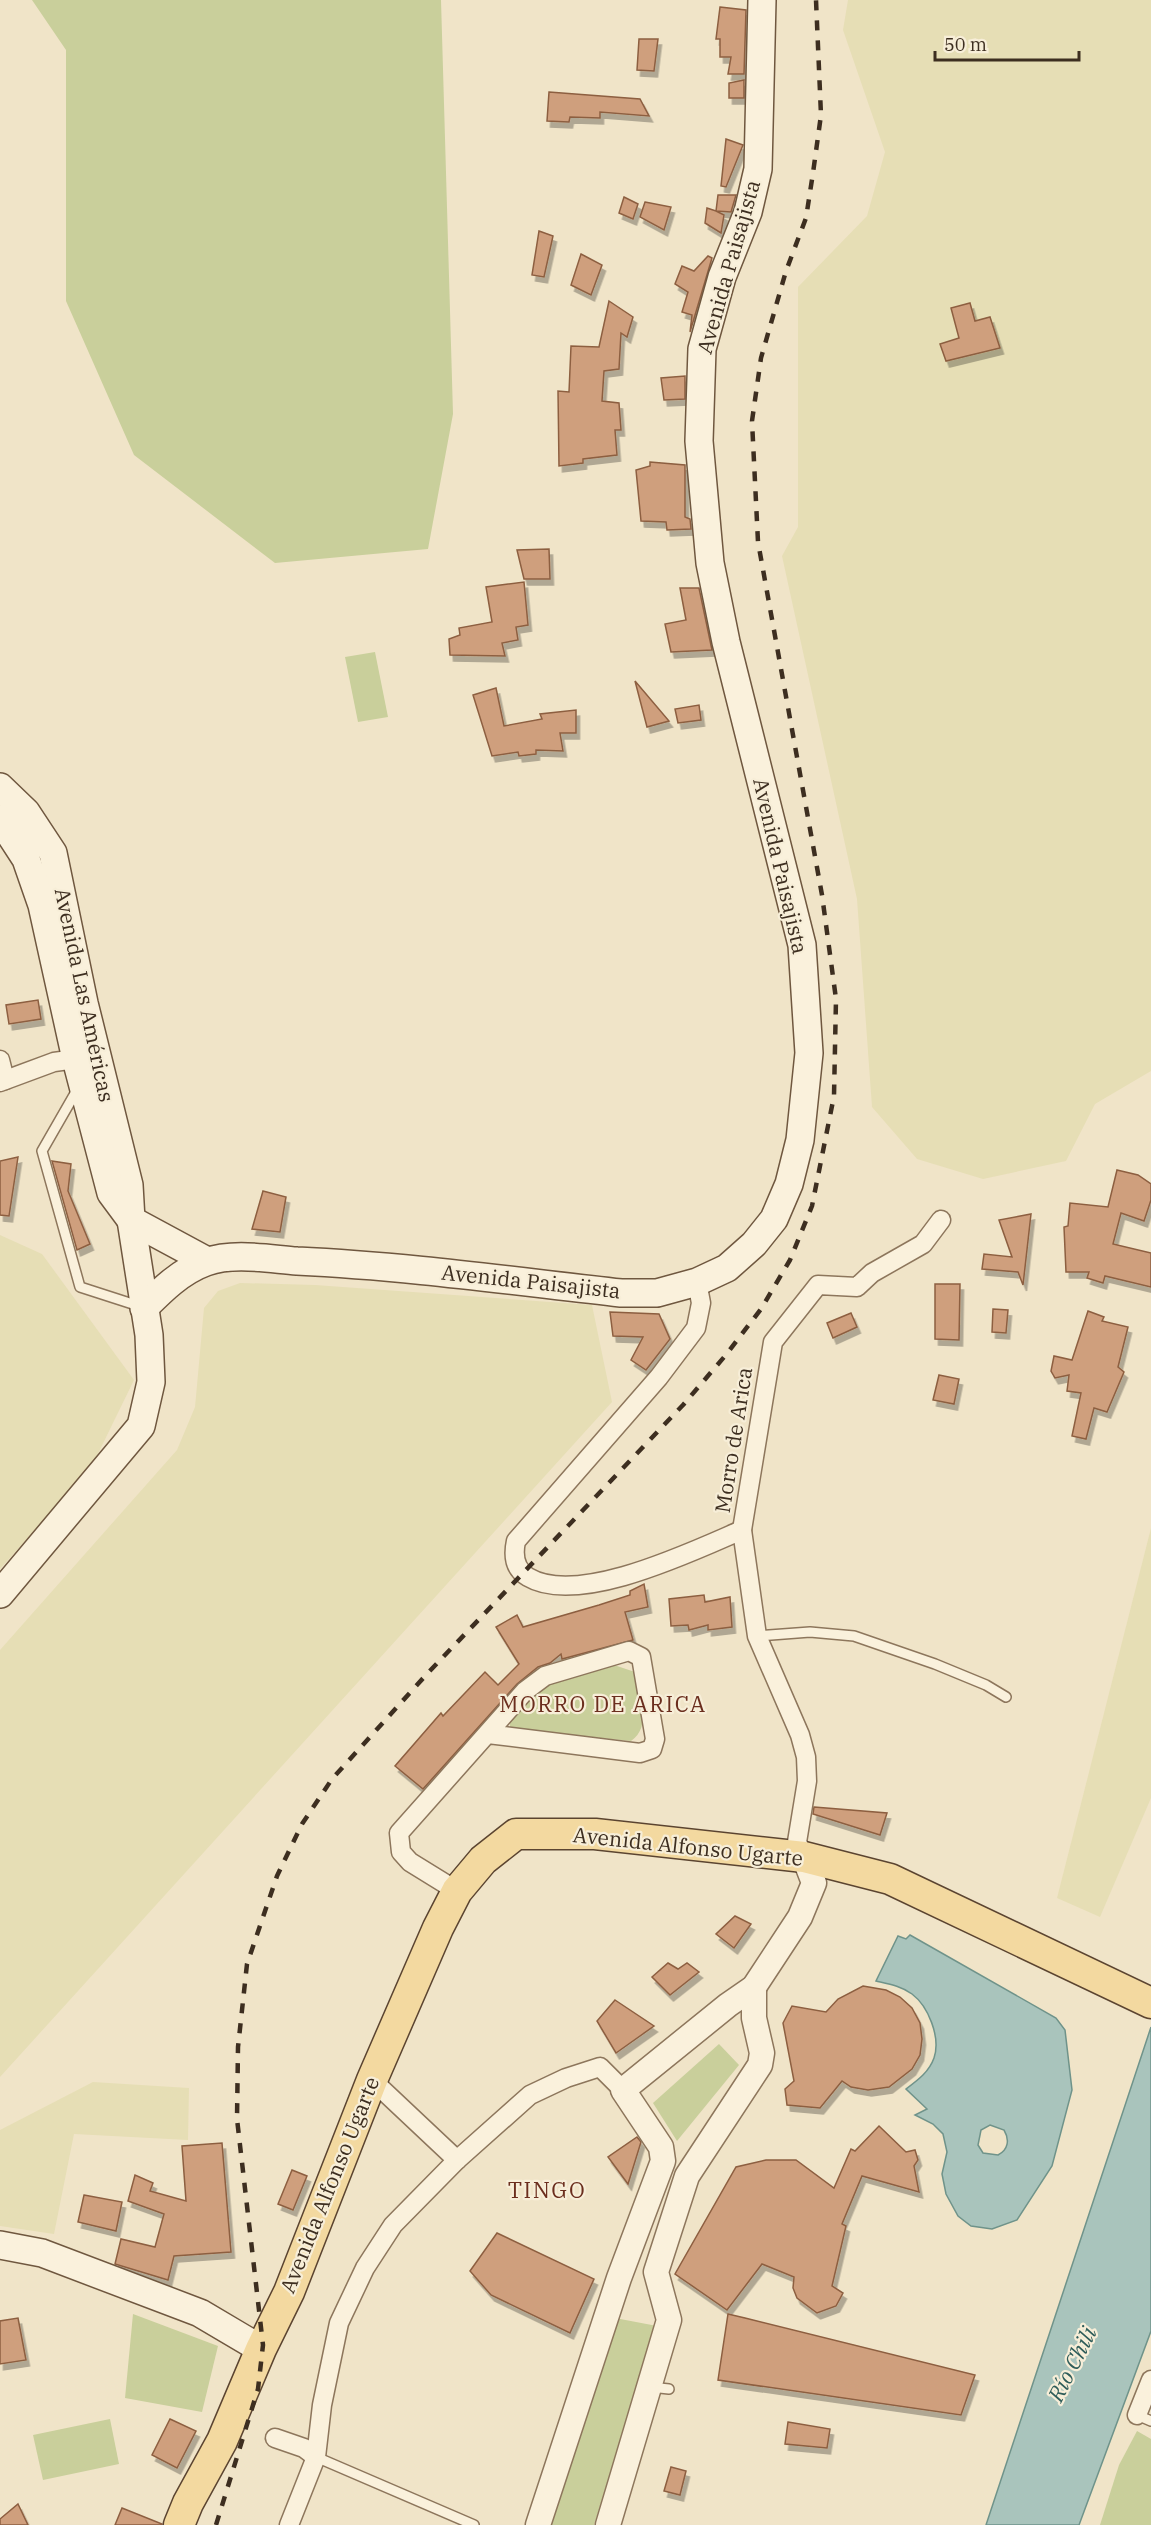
<svg xmlns="http://www.w3.org/2000/svg" width="1151" height="2525" viewBox="0 0 1151 2525" font-family="'IBM Plex Serif',serif">
<style>
.farmland{fill:#e6deb5}
.green{fill:#c9cf9b}
.water{fill:#a9c4bc;stroke:#6f938a;stroke-width:1.5;fill-rule:evenodd}
.building{fill:#cf9f7d;stroke:#8d5f41;stroke-width:1.5;filter:url(#shadow)}
.lines{fill:none;stroke-linecap:round;stroke-linejoin:round}
.service-casing{stroke:#8d765c;stroke-width:12}
.minor-casing{stroke:#8d765c;stroke-width:21}
.tertiary-casing{stroke:#8d765c;stroke-width:27}
.secondary-casing{stroke:#6f573f;stroke-width:30}
.primary-casing{stroke:#5b4430;stroke-width:33}
.service{stroke:#faf1dc;stroke-width:9}
.minor{stroke:#faf1dc;stroke-width:18}
.tertiary{stroke:#faf1dc;stroke-width:24}
.secondary{stroke:#faf1dc;stroke-width:27}
.primary{stroke:#f3d9a0;stroke-width:30}
.rail{stroke:#3d2e20;stroke-width:4.5;stroke-dasharray:10 10;stroke-linecap:butt}
.labels{text-anchor:middle;stroke-width:4.5;stroke-linejoin:round;paint-order:stroke}
.street-label{font-size:21px;fill:#3d2e20;stroke:#f7eed8}
.neighbourhood-label{font-size:22px;letter-spacing:1.5px;fill:#6b2e1e;stroke:#f7eed8}
.water-label{font-size:22px;font-style:italic;fill:#2f5d5a;stroke:#f7eed8}
</style>
<defs>
<filter id="shadow"><feDropShadow dx="3.5" dy="6" stdDeviation="0" flood-color="#0004"/></filter>
</defs>
<rect width="100%" height="100%" fill="#f0e4c8"/>
<g class="farmland">
<polygon points="848,0 1151,0 1151,1071 1095,1104 1066,1161 983,1179 917,1159 872,1107 857,899 782,556 798,527 798,287 867,216 885,152 843,30"/>
<polygon points="0,1235 42,1254 134,1380 92,1466 0,1569"/>
<polygon points="240,1283 315,1285 592,1305 612,1402 0,2077 0,1650 177,1450 195,1407 204,1308 218,1291"/>
<polygon points="1151,1528 1151,1798 1100,1917 1057,1898"/>
<polygon points="93,2082 189,2088 188,2140 74,2134 54,2234 0,2226 0,2130"/>
</g>
<g class="green">
<polygon points="32,0 441,0 453,414 428,549 275,563 134,455 66,301 66,50"/>
<polygon points="375,652 388,717 358,722 345,657"/>
<path d="M614,1665L635,1672C639,1695 653,1726 631,1741L510,1729V1719L544,1684Z"/>
<polygon points="719,2044 739,2065 677,2141 653,2103"/>
<polygon points="133,2314 218,2346 202,2412 125,2398"/>
<polygon points="615,2318 657,2326 594,2525 549,2525"/>
<polygon points="110,2419 119,2464 43,2480 33,2435"/>
<polygon points="1137,2431 1151,2439 1151,2525 1100,2525 1119,2465"/>
</g>
<g class="water">
<path d="M910,1935L1056,2018L1065,2030L1072,2090L1052,2166L1017,2220L992,2229L971,2226L958,2216L946,2194L942,2174L947,2152L943,2134L933,2124L915,2115L927,2109L906,2089C918,2080 929,2072 934,2058C941,2037 928,2006 912,1994C901,1986 889,1984 876,1981L898,1936L906,1939ZM990,2125L1004,2130C1010,2140 1008,2150 998,2155L983,2153L978,2145L981,2130Z"/>
<polygon points="1151,2027 1151,2331 1079,2525 986,2525"/>
</g>
<g class="building">
<polygon points="720,7 746,10 744,74 728,74 731,57 720,57 720,39 716,39"/>
<polygon points="639,39 658,39 654,71 637,70"/>
<polygon points="744,80 744,98 729,98 729,83"/>
<polygon points="549,92 640,99 649,116 600,112 600,118 570,117 569,122 547,121"/>
<polygon points="726,139 743,145 726,187 721,186"/>
<polygon points="718,195 736,195 731,212 716,211 724,215 721,233 705,223 707,208 716,211"/>
<polygon points="624,197 638,204 633,219 619,213"/>
<polygon points="645,202 671,207 664,230 640,217"/>
<polygon points="539,231 553,236 544,277 532,275"/>
<polygon points="581,254 602,265 591,295 571,285"/>
<polygon points="708,256 712,258 690,332 692,315 682,312 688,292 675,284 682,266 694,271"/>
<polygon points="609,301 633,317 627,337 621,333 619,369 604,371 602,401 619,403 621,430 615,430 617,455 583,459 583,463 559,466 558,391 569,392 571,346 599,347"/>
<polygon points="970,303 975,321 990,317 1000,348 946,361 940,344 959,338 951,308"/>
<polygon points="685,376 685,399 664,400 661,378"/>
<polygon points="650,462 685,465 685,517 690,519 691,529 667,530 666,522 641,521 636,470 650,466"/>
<polygon points="549,549 550,579 524,579 517,550"/>
<polygon points="524,582 528,625 516,627 518,640 502,643 505,656 450,655 449,639 460,635 459,628 492,622 486,587"/>
<polygon points="680,588 699,588 712,650 671,652 665,624 686,620"/>
<polygon points="635,681 669,721 647,727"/>
<polygon points="496,688 504,726 542,719 540,714 576,710 576,733 560,733 563,751 536,750 536,754 519,756 518,752 492,756 473,695"/>
<polygon points="699,705 701,720 678,723 675,709"/>
<polygon points="38,1000 41,1019 9,1024 6,1005"/>
<polygon points="18,1157 9,1216 0,1215 0,1161"/>
<polygon points="52,1161 71,1164 68,1191 90,1244 77,1250"/>
<polygon points="1117,1170 1138,1175 1151,1184 1151,1200 1144,1221 1121,1213 1113,1244 1151,1253 1151,1287 1105,1276 1103,1283 1087,1278 1089,1272 1066,1272 1064,1227 1068,1226 1070,1203 1108,1207"/>
<polygon points="263,1191 286,1197 280,1232 252,1229"/>
<polygon points="1031,1214 1023,1285 1018,1272 982,1269 984,1254 1012,1257 999,1220"/>
<polygon points="935,1284 960,1284 959,1340 935,1339"/>
<polygon points="993,1309 1008,1310 1006,1333 992,1332"/>
<polygon points="1088,1311 1104,1317 1102,1321 1128,1327 1118,1367 1124,1372 1107,1412 1094,1408 1086,1439 1072,1436 1081,1393 1067,1391 1069,1375 1055,1378 1051,1371 1054,1356 1072,1360"/>
<polygon points="610,1312 659,1314 670,1339 646,1370 631,1360 643,1337 613,1336"/>
<polygon points="851,1313 857,1327 833,1338 827,1323"/>
<polygon points="939,1375 959,1379 954,1404 933,1400"/>
<polygon points="644,1584 648,1607 625,1612 633,1640 562,1659 561,1654 550,1663 538,1667 517,1684 423,1789 395,1766 441,1713 443,1716 485,1672 498,1685 519,1664 496,1627 517,1615 523,1627 599,1605 630,1595 630,1591"/>
<polygon points="704,1595 705,1602 730,1597 732,1627 708,1630 708,1625 689,1630 688,1625 671,1626 669,1599"/>
<polygon points="814,1807 887,1813 880,1835 813,1814"/>
<polygon points="735,1916 751,1924 734,1948 716,1934"/>
<polygon points="668,1963 678,1969 687,1963 699,1972 670,1995 652,1977"/>
<polygon points="863,1986 886,1990 900,1997 912,2008 920,2023 922,2039 920,2055 912,2069 889,2087 868,2090 851,2087 842,2081 820,2108 787,2105 785,2089 794,2081 783,2023 792,2006 826,2012 838,1999"/>
<polygon points="615,2000 654,2026 616,2053 597,2021"/>
<polygon points="879,2126 906,2152 915,2150 918,2160 914,2166 919,2192 862,2176 842,2224 846,2226 832,2286 843,2293 836,2306 817,2313 797,2298 793,2288 794,2277 762,2264 727,2310 675,2274 736,2167 766,2160 796,2160 834,2188 851,2149 855,2151"/>
<polygon points="637,2137 641,2142 628,2184 608,2157"/>
<polygon points="222,2143 231,2252 174,2256 168,2280 115,2264 121,2239 155,2247 164,2214 128,2201 135,2175 153,2183 150,2191 186,2201 182,2146"/>
<polygon points="292,2170 307,2176 293,2210 278,2204"/>
<polygon points="84,2195 122,2202 116,2231 78,2222"/>
<polygon points="497,2233 594,2279 570,2333 491,2295 470,2271"/>
<polygon points="728,2314 745,2318 975,2375 961,2415 718,2380"/>
<polygon points="18,2318 26,2360 0,2364 0,2321"/>
<polygon points="170,2419 196,2431 177,2468 152,2455"/>
<polygon points="788,2422 830,2429 827,2448 785,2444"/>
<polygon points="671,2467 686,2471 680,2495 664,2491"/>
<polygon points="18,2504 28,2525 0,2525 0,2519"/>
<polygon points="122,2508 162,2524 162,2525 115,2525"/>
</g>
<g class="lines">
<g class="service-casing">
<g id="service">
<polyline points="77,1090 42,1151 80,1287 142,1307"/>
<polyline points="757,1636 810,1632 854,1636 935,1664 986,1685 1006,1697"/>
<polyline points="650,2387 669,2389"/>
<polyline points="1137,2415 1151,2421"/>
<polyline points="316,2457 474,2525"/>
</g>
</g>
<g class="minor-casing">
<g id="minor">
<polyline points="0,1060 5,1080"/>
<polyline points="0,1082 54,1062 76,1059"/>
<path d="M697,1282L701,1303L696,1328L659,1377L516,1541C513,1555 514,1569 528,1577C578,1607 693,1551 742,1530"/>
<polyline points="804,1857 797,1842 807,1781 806,1757 800,1735 757,1636 742,1530 773,1342 818,1285 857,1287 872,1273 923,1244 941,1220"/>
<polyline points="457,1891 410,1862 401,1852 399,1833 525,1691 545,1676 629,1651 641,1657 655,1739 652,1749 640,1753 488,1734"/>
<polyline points="372,2080 457,2160"/>
<polyline points="1137,2415 1151,2380"/>
<polyline points="275,2438 304,2448 316,2457"/>
<polyline points="289,2525 316,2457 322,2405 339,2323 365,2268 393,2225 457,2160 530,2095 566,2078 600,2067 623,2090"/>
</g>
</g>
<g class="tertiary-casing">
<g id="tertiary">
<polyline points="538,2525 619,2278 663,2161 661,2147 623,2090 728,2005 754,1987 800,1917 814,1883 804,1857"/>
<polyline points="608,2525 669,2320 656,2272 687,2176 760,2065 762,2053 754,2018 754,1987"/>
</g>
</g>
<g class="secondary-casing">
<g id="secondary">
<polyline points="0,787 26,812 53,853 84,1003 129,1185 131,1220 149,1335 151,1382 141,1426 0,1594"/>
<polyline points="0,819 26,859 42,905 76,1059 111,1193 131,1220 207,1261"/>
<path d="M144,1308C162,1290 181,1271 206,1262C233,1252 269,1259 297,1261C405,1266 513,1281 621,1293H657L697,1282L727,1268L754,1244L774,1219L789,1184L800,1140L809,1053L802,945L726,642L710,563L699,441L702,349L722,277L748,212L758,169L762,0"/>
<polyline points="0,2245 42,2253 200,2313 261,2349"/>
</g>
</g>
<g class="primary-casing">
<polyline id="primary" points="179,2525 188,2503 222,2441 261,2349 289,2292 372,2080 438,1928 457,1891 483,1860 516,1834 595,1834 804,1857 890,1879 1151,2003"/>
</g>
<use href="#service" class="service"/>
<use href="#minor" class="minor"/>
<use href="#tertiary" class="tertiary"/>
<use href="#secondary" class="secondary"/>
<use href="#primary" class="primary"/>
<polyline class="rail" points="216,2525 258,2389 263,2345 237,2119 238,2047 247,1964 277,1876 302,1824 332,1779 426,1675 683,1405 725,1356 761,1309 790,1260 812,1206 834,1096 836,999 822,895 758,542 752,421 761,358 786,271 806,218 813,173 821,115 816,0"/>
</g>
<g class="labels">
<g class="street-label">
<text transform="translate(729 267) rotate(-74)" y="7">Avenida Paisajista</text>
<text transform="translate(780 866) rotate(77)" y="7">Avenida Paisajista</text>
<text transform="translate(84 995) rotate(78)" y="7">Avenida Las Américas</text>
<text transform="translate(531 1282) rotate(6)" y="7">Avenida Paisajista</text>
<text transform="translate(734 1440) rotate(-81)" y="7">Morro de Arica</text>
<text transform="translate(688 1847) rotate(6)" y="7">Avenida Alfonso Ugarte</text>
<text transform="translate(330 2185) rotate(-68)" y="7">Avenida Alfonso Ugarte</text>
</g>
<g class="neighbourhood-label">
<text x="603" y="1712">MORRO DE ARICA</text>
<text x="547" y="2198">TINGO</text>
</g>
<g class="water-label">
<text transform="translate(1072 2364) rotate(-63)" y="8">Río Chili</text>
</g>
</g>
<path d="M935 51v9h144v-9" fill="none" stroke="#3d2e20" stroke-width="3"/>
<text x="944" y="51" font-size="18" fill="#3d2e20" stroke="#f7eed8" stroke-width="4.5" paint-order="stroke">50 m</text>
</svg>
